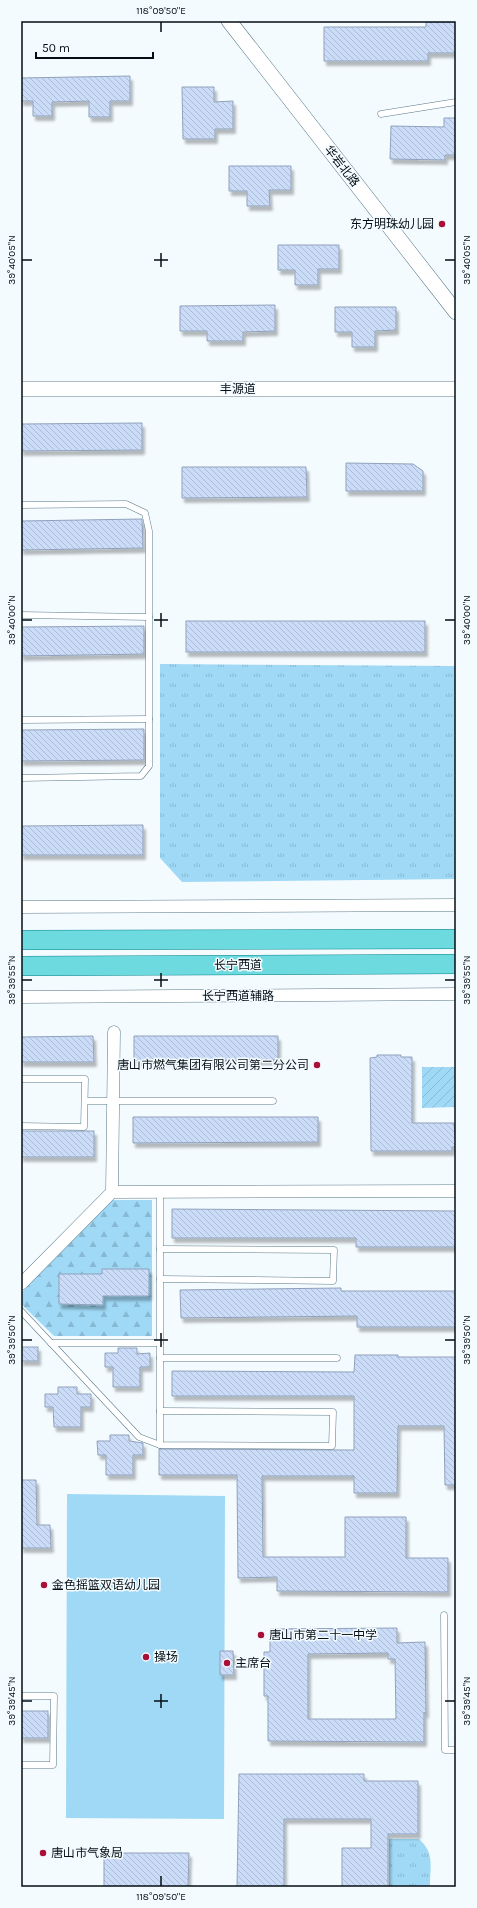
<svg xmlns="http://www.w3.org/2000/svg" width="477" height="1908" viewBox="0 0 477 1908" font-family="Karla,'Noto Sans SC',sans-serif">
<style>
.grass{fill:url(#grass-tufts)}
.forest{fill:url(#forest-firs)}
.garden{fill:url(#garden-furrows)}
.pitch{fill:#9fd9f6}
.building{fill:url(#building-back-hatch);stroke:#90a1bb;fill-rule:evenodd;filter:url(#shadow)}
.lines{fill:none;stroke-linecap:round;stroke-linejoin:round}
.service-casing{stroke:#5a7988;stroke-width:7}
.minor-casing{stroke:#5a7988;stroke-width:13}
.tertiary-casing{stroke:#5a7988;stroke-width:16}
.primary-casing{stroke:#09838b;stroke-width:20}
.service{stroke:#fff;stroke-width:6}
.minor{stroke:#fff;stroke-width:12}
.tertiary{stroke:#fff;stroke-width:15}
.primary{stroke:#6ddae0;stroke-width:19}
.ticks{fill:none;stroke:#040e14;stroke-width:1.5}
.poi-dot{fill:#a81037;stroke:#f4fbff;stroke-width:1.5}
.labels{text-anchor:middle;stroke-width:3;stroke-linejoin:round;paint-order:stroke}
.street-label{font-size:12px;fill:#040e14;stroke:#f4fbff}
.poi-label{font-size:12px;fill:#040e14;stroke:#f4fbff;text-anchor:start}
.neatline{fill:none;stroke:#040e14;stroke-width:1.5}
.ticks-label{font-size:10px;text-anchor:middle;fill:#040e14}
</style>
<defs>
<pattern id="grass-tufts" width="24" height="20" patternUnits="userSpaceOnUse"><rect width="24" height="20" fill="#9fd9f6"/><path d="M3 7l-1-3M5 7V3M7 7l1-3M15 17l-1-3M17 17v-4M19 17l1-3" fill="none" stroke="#87b9d2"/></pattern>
<pattern id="forest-firs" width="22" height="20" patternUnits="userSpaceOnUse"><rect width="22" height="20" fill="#9fd9f6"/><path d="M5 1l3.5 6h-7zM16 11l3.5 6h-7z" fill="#87b9d2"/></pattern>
<pattern id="garden-furrows" width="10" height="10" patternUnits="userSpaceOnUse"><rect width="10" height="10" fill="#9fd9f6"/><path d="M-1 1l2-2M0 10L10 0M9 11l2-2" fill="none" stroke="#87b9d2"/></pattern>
<pattern id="building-back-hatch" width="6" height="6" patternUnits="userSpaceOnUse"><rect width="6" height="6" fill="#cadcf8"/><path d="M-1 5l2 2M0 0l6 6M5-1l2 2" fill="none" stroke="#acbcd4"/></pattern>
<filter id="shadow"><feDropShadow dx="2.5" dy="4.5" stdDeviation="1" flood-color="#0004"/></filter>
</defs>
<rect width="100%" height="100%" fill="#f4fbff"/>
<g class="grass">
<polygon points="160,664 456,666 456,879 182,882 160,858"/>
<path d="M389,1839H419C435,1853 430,1867 430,1887H389Z"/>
</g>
<polygon class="forest" points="112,1200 152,1200 152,1336 54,1336 21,1304 21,1293"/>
<polygon class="garden" points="422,1067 456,1067 456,1107 422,1108"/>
<polygon class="pitch" points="67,1494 225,1496 224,1819 66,1818"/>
<g class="building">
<polygon points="426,22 456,22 456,53 428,53 428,61 324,61 324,27 426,27"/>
<polygon points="130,76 130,101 110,101 110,117 89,117 89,101 52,102 52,116 33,116 33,101 21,101 21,78"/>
<polygon points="182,87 214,87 214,102 233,101 233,129 215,129 215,139 183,139"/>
<polygon points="444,118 456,118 456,155 445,155 445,160 390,159 391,126 444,127"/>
<polygon points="229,166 291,166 291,190 269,190 270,206 247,206 247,191 229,191"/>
<polygon points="278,245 339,245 339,269 318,269 318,285 295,285 295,270 278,270"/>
<polygon points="275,305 275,331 243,332 243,341 207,341 207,331 180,331 180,306"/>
<polygon points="335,307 396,307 396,330 375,331 375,347 352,347 352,332 335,332"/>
<polygon points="142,423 142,450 21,451 21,424"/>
<polygon points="346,463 413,464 423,471 423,491 346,491"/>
<polygon points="182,467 306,467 307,497 182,498"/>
<polygon points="142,519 143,548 21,550 21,521"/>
<rect x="186" y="621" width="239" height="31"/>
<polygon points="144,626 144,654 21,656 21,627"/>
<polygon points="144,729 144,760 21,761 21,730"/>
<polygon points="143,825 143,855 21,855 21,826"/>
<polygon points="93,1036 94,1062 21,1062 21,1037"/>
<polygon points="134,1036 278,1036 278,1060 134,1061"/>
<polygon points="377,1055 401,1055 401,1057 412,1057 412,1123 454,1123 456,1147 452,1147 452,1151 371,1151 370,1058 377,1057"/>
<polygon points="133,1117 318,1117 318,1142 133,1143"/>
<rect x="21" y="1131" width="73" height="26"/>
<polygon points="172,1209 456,1211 456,1247 356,1247 356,1238 172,1238"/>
<polygon points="102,1269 149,1269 149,1296 103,1296 103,1305 59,1304 59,1274 102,1274"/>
<polygon points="341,1288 341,1291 456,1291 456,1327 357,1327 357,1316 181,1318 180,1290"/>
<rect x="21" y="1347" width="17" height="14"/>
<polygon points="118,1348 137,1348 137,1354 150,1353 150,1367 140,1367 140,1387 113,1387 113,1367 105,1367 105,1353 118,1353"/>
<polygon points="355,1355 398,1355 398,1357 456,1357 456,1485 445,1485 444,1426 398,1426 397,1493 354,1493 354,1476 262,1476 263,1557 345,1557 345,1517 406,1517 406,1558 448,1558 448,1592 277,1591 277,1577 238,1578 237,1475 159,1475 159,1449 354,1450 354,1396 172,1396 172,1371 354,1372"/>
<polygon points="58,1387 77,1387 77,1394 91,1394 91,1407 81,1407 81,1427 54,1427 53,1407 45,1407 45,1394 58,1394"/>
<polygon points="110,1435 129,1435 129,1441 143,1443 143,1455 133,1455 133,1475 106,1475 106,1455 98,1455 97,1441 110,1441"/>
<polygon points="21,1480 36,1480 37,1525 50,1525 51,1548 21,1548"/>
<path d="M397,1628V1643L425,1642L426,1714L424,1712V1742L268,1741V1696H264V1652H270V1629ZM388,1653V1659H395L396,1719H308V1654Z"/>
<polygon points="220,1651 233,1651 234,1675 220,1675"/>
<rect x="21" y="1711" width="27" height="27"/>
<polygon points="239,1774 364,1774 364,1781 418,1781 418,1834 388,1834 388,1887 342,1887 342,1848 371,1848 371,1819 284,1819 284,1887 237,1887"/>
<polygon points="104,1853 189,1853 188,1887 104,1887"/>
</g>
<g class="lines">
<g class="service-casing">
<g id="service">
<polyline points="381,114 456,102"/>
<polyline points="21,505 126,504 145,513 149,531 149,766 141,776 21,778"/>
<polyline points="21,615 149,617"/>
<polyline points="21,720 149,719"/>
<polyline points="21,1079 85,1079 84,1127 21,1126"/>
<polyline points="85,1101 273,1101"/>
<polyline points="160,1191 160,1445"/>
<polyline points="160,1249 334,1250 333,1281 160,1279"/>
<polyline points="21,1311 139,1437 160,1445 332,1446 333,1412 160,1411"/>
<polyline points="51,1343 160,1343"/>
<polyline points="160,1358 337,1358"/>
<polyline points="444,1615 445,1750 456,1750"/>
<polyline points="21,1696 54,1696 53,1765 21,1765"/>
</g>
</g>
<g class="minor-casing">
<g id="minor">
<polyline points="21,907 456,905"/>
<polyline points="21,997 456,994"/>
<polyline points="112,1192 456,1191"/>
<polyline points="21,1284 112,1192 114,1032"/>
</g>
</g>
<g class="tertiary-casing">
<g id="tertiary">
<polyline points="229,21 456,312"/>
<polyline points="21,389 456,389"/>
</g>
</g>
<g class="primary-casing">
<g id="primary">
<polyline points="21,940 456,939"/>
<polyline points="21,966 456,964"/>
</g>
</g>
<use href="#service" class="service"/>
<use href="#minor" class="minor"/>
<use href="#tertiary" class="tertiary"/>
<use href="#primary" class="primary"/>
</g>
<path class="ticks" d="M161,22V32M161,253V267M22,260H32M154,260H168M445,260H455M161,613V627M22,620H32M154,620H168M445,620H455M161,973V987M22,980H32M154,980H168M445,980H455M161,1333V1347M22,1340H32M154,1340H168M445,1340H455M161,1694V1708M22,1701H32M154,1701H168M445,1701H455M161,1876V1886"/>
<g class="poi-dot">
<circle cx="442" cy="224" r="4"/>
<circle cx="317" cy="1065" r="4"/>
<circle cx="44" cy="1585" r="4"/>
<circle cx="261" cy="1635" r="4"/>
<circle cx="146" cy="1657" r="4"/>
<circle cx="227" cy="1663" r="4"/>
<circle cx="43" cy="1853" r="4"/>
</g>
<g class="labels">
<g class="street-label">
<text transform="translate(342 166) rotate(52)" y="4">华岩北路</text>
<text x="238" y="393">丰源道</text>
<text x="238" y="969">长宁西道</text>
<text x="238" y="1000">长宁西道辅路</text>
</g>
<g class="poi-label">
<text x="434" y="228" text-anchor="end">东方明珠幼儿园</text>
<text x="309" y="1069" text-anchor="end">唐山市燃气集团有限公司第二分公司</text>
<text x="52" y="1589">金色摇篮双语幼儿园</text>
<text x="269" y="1639">唐山市第二十一中学</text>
<text x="154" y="1661">操场</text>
<text x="235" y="1667">主席台</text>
<text x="51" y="1857">唐山市气象局</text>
</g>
</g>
<rect width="477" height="1908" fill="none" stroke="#f4fbff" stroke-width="44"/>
<path d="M36 52v6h117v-6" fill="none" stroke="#040e14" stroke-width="2"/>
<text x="42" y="52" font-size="12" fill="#040e14" stroke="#f4fbff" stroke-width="3" paint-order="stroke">50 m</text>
<rect x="22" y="22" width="433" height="1864" class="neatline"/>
<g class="ticks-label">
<text x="161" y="14">118°09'50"E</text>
<text transform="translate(11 260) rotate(-90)" y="4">39°40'05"N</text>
<text transform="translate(466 260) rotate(-90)" y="4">39°40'05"N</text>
<text transform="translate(11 620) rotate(-90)" y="4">39°40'00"N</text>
<text transform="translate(466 620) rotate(-90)" y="4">39°40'00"N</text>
<text transform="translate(11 980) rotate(-90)" y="4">39°39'55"N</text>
<text transform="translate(466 980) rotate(-90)" y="4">39°39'55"N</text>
<text transform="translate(11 1340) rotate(-90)" y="4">39°39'50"N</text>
<text transform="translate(466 1340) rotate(-90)" y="4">39°39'50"N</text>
<text transform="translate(11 1701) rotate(-90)" y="4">39°39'45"N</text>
<text transform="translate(466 1701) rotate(-90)" y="4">39°39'45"N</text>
<text x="161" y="1900">118°09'50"E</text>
</g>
</svg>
